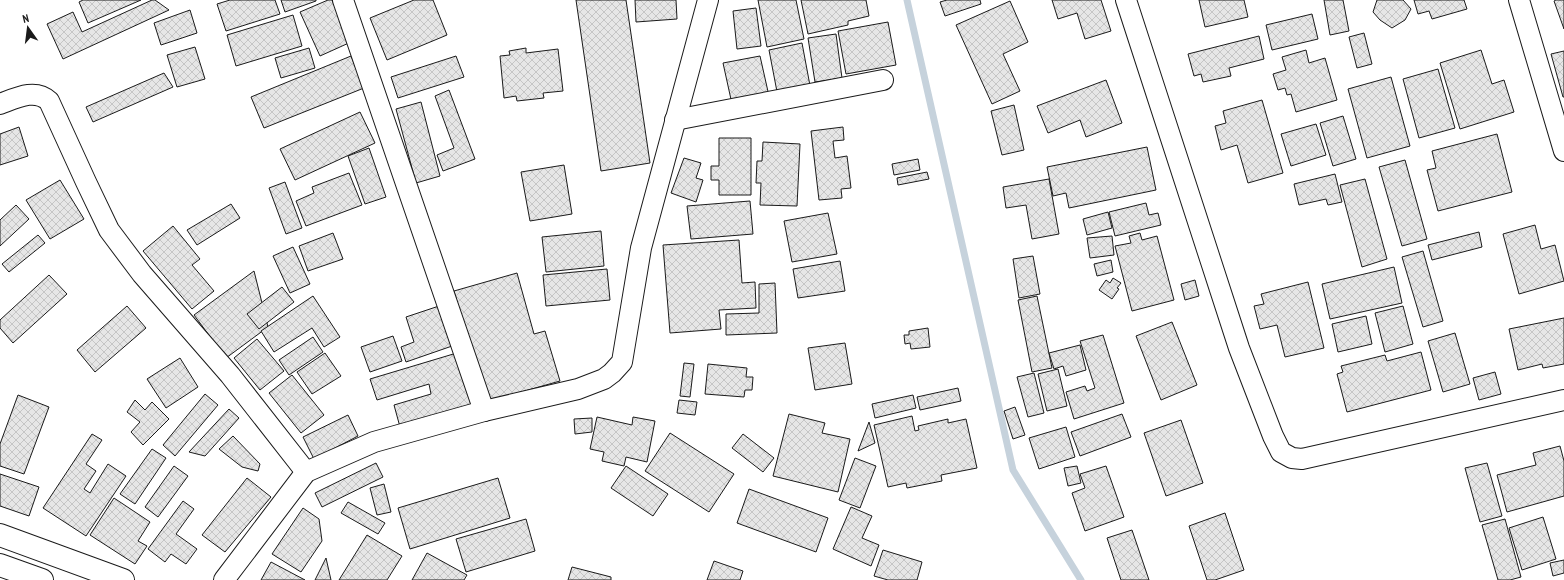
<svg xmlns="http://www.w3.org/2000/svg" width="1564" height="580" viewBox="0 0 1564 580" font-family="'PT Sans Narrow',sans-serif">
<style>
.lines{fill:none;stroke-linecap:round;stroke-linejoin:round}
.stream{stroke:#c6d2dc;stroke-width:7}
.building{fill:url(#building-cross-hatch);stroke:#1a1a1a}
.street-casing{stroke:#1a1a1a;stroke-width:22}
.secondary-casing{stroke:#1a1a1a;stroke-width:24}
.street{stroke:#fff;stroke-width:20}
.secondary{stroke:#fff;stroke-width:22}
</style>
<defs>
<pattern id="building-cross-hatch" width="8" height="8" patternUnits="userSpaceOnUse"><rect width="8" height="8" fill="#e6e6e6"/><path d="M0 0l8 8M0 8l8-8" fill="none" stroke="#c5c5c5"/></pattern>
</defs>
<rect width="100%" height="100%" fill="#fff"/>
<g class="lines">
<polyline class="stream" points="907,0 1013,470 1081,580"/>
</g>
<g class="building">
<polygon points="83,0 141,0 88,23 79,2"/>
<polygon points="152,0 155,0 169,10 63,59 47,24 73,12 82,32"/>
<polygon points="230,0 275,0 280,14 226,31 217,4"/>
<polygon points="281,0 316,0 316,1 285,12"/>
<polygon points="328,0 332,0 351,42 320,56 300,12"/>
<polygon points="414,0 433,0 447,35 387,60 370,18"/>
<polygon points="576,0 626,0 650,163 601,171"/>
<polygon points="635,0 676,0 677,19 636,22"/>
<polygon points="758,0 796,0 804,39 767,47"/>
<polygon points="801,0 866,0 869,16 848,21 848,25 808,34"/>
<polygon points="947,0 980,0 981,4 945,16 940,2"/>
<polygon points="1052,0 1101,0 1111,31 1085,39 1077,13 1058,19"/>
<polygon points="1199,0 1244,0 1248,17 1205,27"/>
<polygon points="1324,0 1343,0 1349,31 1330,35"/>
<polygon points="1377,0 1403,0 1411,9 1405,20 1392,28 1380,20 1373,12"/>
<polygon points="1414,0 1464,0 1467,9 1432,19 1429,11 1418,14"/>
<polygon points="1556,0 1564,0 1564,29 1554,1"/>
<polygon points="1010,1 1028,42 1003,54 1020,91 992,104 956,25"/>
<polygon points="756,8 761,46 737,49 733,11"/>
<polygon points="190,10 197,33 161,45 154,23"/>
<polygon points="1312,14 1318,39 1272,50 1266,25"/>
<polygon points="293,15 302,46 236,66 227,35"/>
<polygon points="888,22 896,65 846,74 838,31"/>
<polygon points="1364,33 1372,64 1357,68 1349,37"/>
<polygon points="836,34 842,78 815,82 808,38"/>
<polygon points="1259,36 1264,59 1229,68 1231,76 1203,82 1201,74 1194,76 1188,54"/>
<polygon points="802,43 811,91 778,97 769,50"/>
<polygon points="195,47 205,79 177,87 167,55"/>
<polygon points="309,48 315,68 281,78 275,58"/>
<polygon points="526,48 526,53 558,49 563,91 543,93 544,98 517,101 516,96 504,98 500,56 510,55 509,51"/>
<polygon points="1306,50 1309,63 1325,58 1337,100 1296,112 1291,94 1287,95 1285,88 1278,90 1273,74 1286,70 1282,57"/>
<polygon points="1481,50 1492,84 1504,80 1514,112 1460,129 1440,63"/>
<polygon points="1564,51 1564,97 1563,97 1551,54"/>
<polygon points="351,56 364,88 264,128 251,97"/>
<polygon points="456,56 464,77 398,98 391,77"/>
<polygon points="760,56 769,96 732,104 723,63"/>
<polygon points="1438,69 1455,128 1419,138 1403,79"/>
<polygon points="164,73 173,87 93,122 86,107"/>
<polygon points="1391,77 1410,146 1367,158 1348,89"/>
<polygon points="1106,80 1122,123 1086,137 1080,120 1048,133 1037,106"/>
<polygon points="449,90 475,159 443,171 437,155 454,148 435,96"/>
<polygon points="1262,100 1283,173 1248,183 1237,145 1221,150 1215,126 1226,123 1223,111"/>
<polygon points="421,102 440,176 416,183 396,109"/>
<polygon points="1014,105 1024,150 1002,155 991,111"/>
<polygon points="360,112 375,143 295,180 280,149"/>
<polygon points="1343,116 1356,159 1333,166 1320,123"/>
<polygon points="1316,124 1326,155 1291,166 1281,134"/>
<polygon points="19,127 28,156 0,165 0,134"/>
<polygon points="843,127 844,140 833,141 835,158 847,156 851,188 841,189 842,198 819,200 811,131"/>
<polygon points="1497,134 1512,192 1438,211 1427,170 1436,168 1432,151"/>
<polygon points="719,138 751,138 751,195 719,195 719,180 711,180 711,166 719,166"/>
<polygon points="763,142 800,144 797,206 760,205 761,183 756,183 757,161 762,161"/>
<polygon points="1147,147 1156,190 1069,208 1066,193 1053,196 1047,167"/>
<polygon points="369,148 386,197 365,204 348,156"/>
<polygon points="684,158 701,163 696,178 703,180 696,202 671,193"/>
<polygon points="918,159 920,170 894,175 892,164"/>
<polygon points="1405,160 1427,239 1402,246 1379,167"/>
<polygon points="564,165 572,214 530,221 521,172"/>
<polygon points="927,172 929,179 898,185 897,178"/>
<polygon points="349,173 362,205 306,226 296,201 314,193 312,187"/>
<polygon points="1335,174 1342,202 1328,205 1326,199 1299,205 1294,184"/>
<polygon points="1049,179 1059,234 1032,239 1026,205 1006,208 1003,187"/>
<polygon points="1365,179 1387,259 1362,267 1340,185"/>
<polygon points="60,180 84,219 50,239 26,200"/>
<polygon points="285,182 302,228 286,234 269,188"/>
<polygon points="750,201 753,234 691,239 687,206"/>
<polygon points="1146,203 1149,215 1158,213 1161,225 1115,236 1109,212"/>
<polygon points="231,204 240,218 197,245 187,230"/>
<polygon points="16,205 29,219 0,246 0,220"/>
<polygon points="1108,212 1112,228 1087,235 1083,219"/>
<polygon points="828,213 837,254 792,262 784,221"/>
<polygon points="1535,225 1541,249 1555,245 1564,281 1519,294 1503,234"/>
<polygon points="173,226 200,259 192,265 214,291 192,309 143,251"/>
<polygon points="601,231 604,266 546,272 542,237"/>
<polygon points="1479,232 1482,247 1432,260 1428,245"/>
<polygon points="333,233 343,259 308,271 299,246"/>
<polygon points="1140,233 1142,240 1157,236 1174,300 1132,311 1115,246 1131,243 1129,236"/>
<polygon points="38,235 45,243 9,272 2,264"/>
<polygon points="1112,236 1114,255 1090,258 1087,238"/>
<polygon points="739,240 742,283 755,282 756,308 719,310 721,329 670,333 663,245"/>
<polygon points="293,247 310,284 290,293 273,256"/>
<polygon points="1423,251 1443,321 1423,327 1402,257"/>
<polygon points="1033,256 1040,294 1019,298 1013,259"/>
<polygon points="1111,260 1113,272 1097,276 1094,264"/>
<polygon points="840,261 845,291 798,298 793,269"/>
<polygon points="1394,267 1402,303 1330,319 1322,284"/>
<polygon points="607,269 610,300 546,306 543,275"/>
<polygon points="254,271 268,327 226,358 194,315"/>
<polygon points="517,273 534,334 545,331 560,381 486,402 454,291"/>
<polygon points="49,275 67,294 13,343 0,328 0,320"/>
<polygon points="1113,278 1121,283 1117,288 1119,289 1112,299 1099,290 1106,280 1110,283"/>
<polygon points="1195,280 1199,296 1185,300 1181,284"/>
<polygon points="1308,282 1324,348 1285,357 1277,325 1260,329 1254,306 1264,304 1261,294"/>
<polygon points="775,283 777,333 726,335 726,314 759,313 759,284"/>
<polygon points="282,287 294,302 259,329 247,314"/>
<polygon points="313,296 340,337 324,347 312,328 274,352 261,331"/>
<polygon points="1037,296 1052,368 1032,372 1018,300"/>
<polygon points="442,305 455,345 406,362 401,347 414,342 406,317"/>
<polygon points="127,306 146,328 95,372 77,350"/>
<polygon points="1403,306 1413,344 1385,352 1375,313"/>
<polygon points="1366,316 1372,344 1338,352 1332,324"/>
<polygon points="1564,318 1564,364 1543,368 1542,364 1518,370 1509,329"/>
<polygon points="1172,322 1197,385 1161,400 1136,336"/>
<polygon points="928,328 930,347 911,349 910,343 905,344 904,335 909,335 909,331"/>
<polygon points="1455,333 1470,384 1443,392 1428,341"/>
<polygon points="1103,335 1124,403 1074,419 1066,392 1085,386 1087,391 1095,388 1080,341"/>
<polygon points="393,336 402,361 370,372 361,347"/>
<polygon points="313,337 323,352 289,375 279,360"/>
<polygon points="257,339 284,371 260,390 234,358"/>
<polygon points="845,343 852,384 815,390 808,348"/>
<polygon points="1080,345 1086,370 1066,376 1063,366 1054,369 1049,353"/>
<polygon points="460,352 476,404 400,427 394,405 431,394 429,384 377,400 370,379"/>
<polygon points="1421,352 1431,390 1347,412 1337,374 1343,372 1341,366 1385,355 1387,361"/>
<polygon points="325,353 341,376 312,394 297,372"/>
<polygon points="180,358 198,387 166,408 147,379"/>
<polygon points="684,363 694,364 690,397 680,396"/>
<polygon points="708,364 747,368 746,377 753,377 752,390 745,390 744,397 705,394"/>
<polygon points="1058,369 1067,406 1047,411 1038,374"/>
<polygon points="1495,372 1501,394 1479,400 1473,378"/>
<polygon points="1034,373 1044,413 1028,417 1017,377"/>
<polygon points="292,375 324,415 301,433 269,393"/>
<polygon points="958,388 961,401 920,410 917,397"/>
<polygon points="205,394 218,405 175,456 163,445"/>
<polygon points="18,395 49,407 24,474 0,466 0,444"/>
<polygon points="913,395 916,408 875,418 872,404"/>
<polygon points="135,400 145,410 152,402 169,419 143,445 131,432 140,422 127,412"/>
<polygon points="679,400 697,402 695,415 677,413"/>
<polygon points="1015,407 1025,435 1013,439 1004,411"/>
<polygon points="229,409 239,418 205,456 189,452"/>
<polygon points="789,414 825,423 822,433 850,439 838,492 773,476"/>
<polygon points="1122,414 1131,437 1080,456 1071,432"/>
<polygon points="348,415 358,436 314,459 303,437"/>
<polygon points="912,416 915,431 919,430 918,426 948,419 948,423 966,419 977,468 941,475 942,481 907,488 906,483 888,487 874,425"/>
<polygon points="597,417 632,425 633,417 655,421 647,462 626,457 624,466 602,461 604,452 590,449"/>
<polygon points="592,418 592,432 575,434 574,419"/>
<polygon points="1181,420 1203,483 1166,496 1144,433"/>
<polygon points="869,422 875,443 858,451"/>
<polygon points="1066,427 1075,457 1039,469 1029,438"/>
<polygon points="670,433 734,474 709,512 645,471"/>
<polygon points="92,434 102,440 86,464 96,471 84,489 90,493 108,464 126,476 86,536 43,508"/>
<polygon points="743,434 774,458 763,472 732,448"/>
<polygon points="233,436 260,464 258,471 242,467 219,449"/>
<polygon points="1560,446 1564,461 1564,496 1507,512 1497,475 1536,465 1533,453"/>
<polygon points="152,449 166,458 135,504 120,494"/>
<polygon points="855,458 876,466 860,508 839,500"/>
<polygon points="376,463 383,477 322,507 315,493"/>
<polygon points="1487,463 1502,516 1480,522 1465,468"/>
<polygon points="174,466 188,476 158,517 145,507"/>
<polygon points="626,466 668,494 653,516 611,488"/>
<polygon points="1077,466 1081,483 1068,486 1064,468"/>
<polygon points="1106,466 1124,517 1085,531 1072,493 1085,488 1080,474"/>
<polygon points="0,474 39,487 29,516 0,506"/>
<polygon points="247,478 271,497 225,552 202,535"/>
<polygon points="498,478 510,518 410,549 398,508"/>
<polygon points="384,484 391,512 377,515 370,488"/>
<polygon points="749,489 828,518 816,552 737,523"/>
<polygon points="114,498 150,522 138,541 147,546 135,564 90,535"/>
<polygon points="183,501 194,509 176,534 197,549 186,564 171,554 165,562 148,549"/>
<polygon points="348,502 385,523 378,534 341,513"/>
<polygon points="851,507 872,516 862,538 879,545 871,566 833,549"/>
<polygon points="303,508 319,519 322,541 301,572 272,554"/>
<polygon points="1225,513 1244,570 1215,580 1207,580 1189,526"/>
<polygon points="1543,517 1556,559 1522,570 1509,528"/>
<polygon points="526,519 535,551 466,572 456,539"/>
<polygon points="1505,519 1521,577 1510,580 1498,580 1482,525"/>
<polygon points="1132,530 1149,580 1121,580 1107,538"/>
<polygon points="367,535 402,556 387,580 339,580"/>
<polygon points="883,550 922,562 917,580 888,580 874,576"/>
<polygon points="427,553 467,575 464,580 412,580"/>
<polygon points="326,558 331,580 315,580"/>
<polygon points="1564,560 1564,573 1553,576 1550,563"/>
<polygon points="714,561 743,571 740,580 707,580"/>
<polygon points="271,562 305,580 261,580"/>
<polygon points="572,567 611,577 611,580 568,580"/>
</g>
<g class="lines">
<g class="street-casing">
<g id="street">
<polyline points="343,0 484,411"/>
<polyline points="1126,0 1239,348 1273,436 1281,452 1292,458 1302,459 1564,400"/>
<polyline points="1519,0 1564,151"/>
<path d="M0,104C16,98 35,88 49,101L86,182L109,230L142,274L230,375L306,472"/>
<polyline points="675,120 883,80"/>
<polyline points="224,580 306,472 374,442 484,411 578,389 604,379 612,373 622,362 641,248 708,0"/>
</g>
</g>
<g class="secondary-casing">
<g id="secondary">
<polyline points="0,535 123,580"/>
<polyline points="0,565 42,580"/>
</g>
</g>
<use href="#street" class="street"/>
<use href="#secondary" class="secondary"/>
</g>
<g transform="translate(28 28) rotate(346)" stroke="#ffffff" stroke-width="3" paint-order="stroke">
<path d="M0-3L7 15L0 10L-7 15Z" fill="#1a1a1a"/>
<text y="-6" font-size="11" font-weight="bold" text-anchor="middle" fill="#1a1a1a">N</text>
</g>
</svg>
